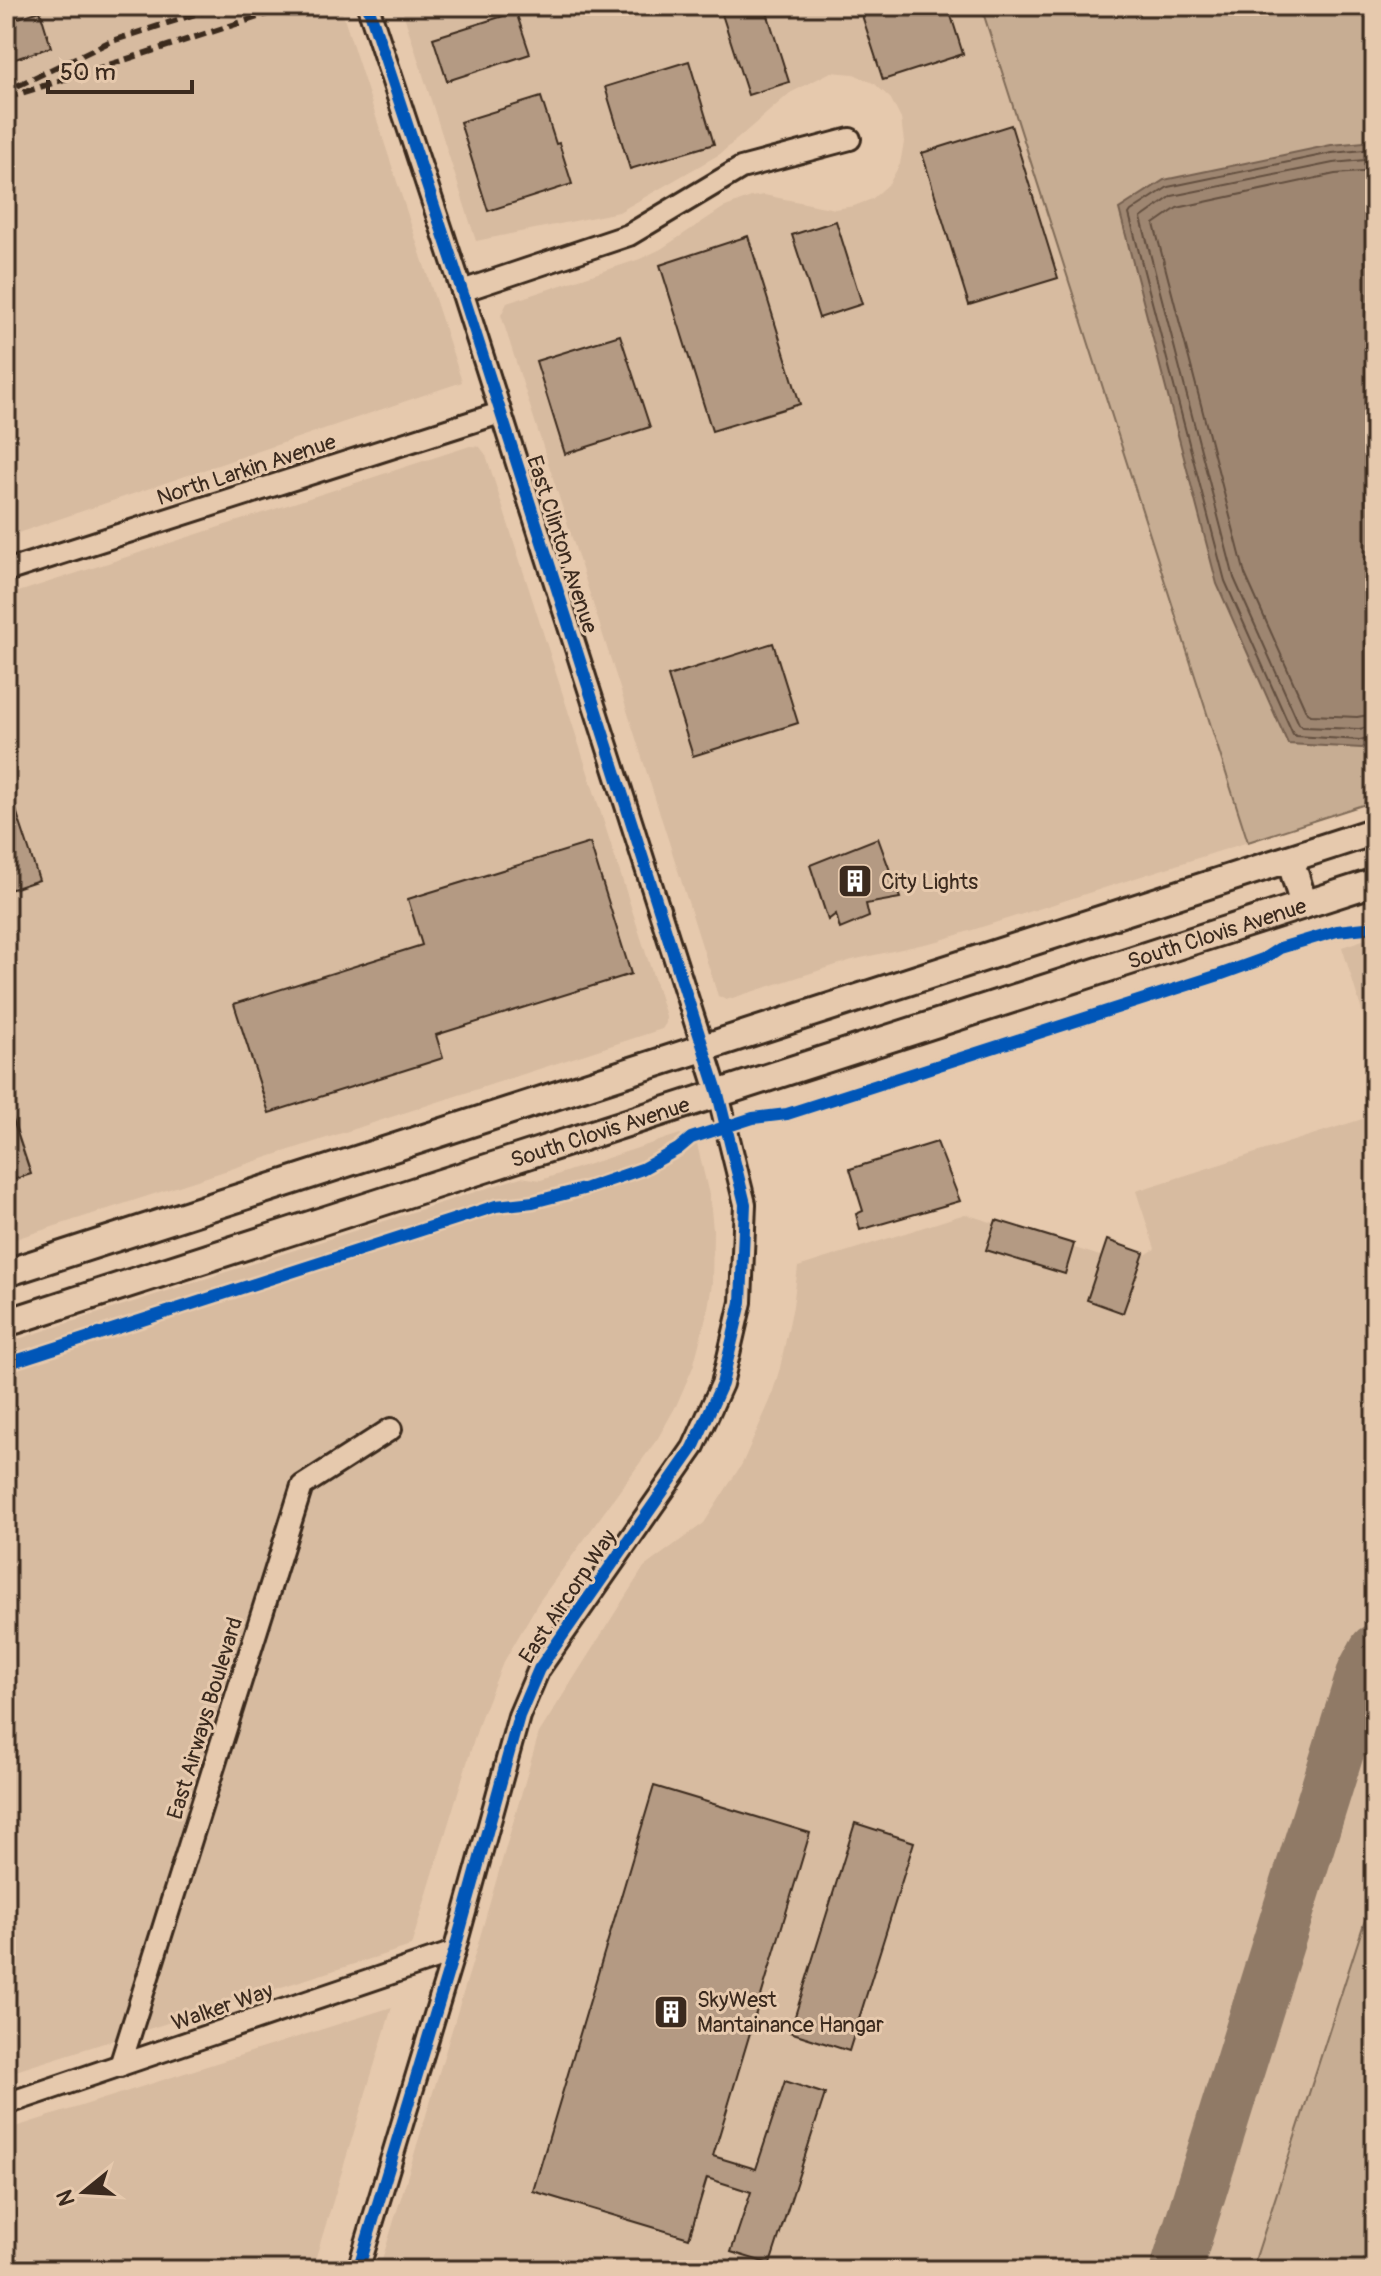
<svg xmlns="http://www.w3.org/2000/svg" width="1381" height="2276" viewBox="0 0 1381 2276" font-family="Pangolin,sans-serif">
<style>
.built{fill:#d7bba0}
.green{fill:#c7ad93;stroke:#816c58;stroke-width:2}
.water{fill:#9e8671;stroke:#766150;stroke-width:2}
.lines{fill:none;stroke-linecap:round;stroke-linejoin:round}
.shore{stroke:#634f3f;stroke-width:2}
.taxiway{stroke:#907a66;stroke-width:52}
.building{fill:#b49a83;stroke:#3b2a1e;stroke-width:2}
.minor-casing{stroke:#3b2a1e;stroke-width:26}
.major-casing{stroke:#3b2a1e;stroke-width:32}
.minor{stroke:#e6c9ad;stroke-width:20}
.major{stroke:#e6c9ad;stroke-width:26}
.rail{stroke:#3b2a1e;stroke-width:6;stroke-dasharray:12 6;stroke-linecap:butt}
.cycleway-casing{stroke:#e6c9ad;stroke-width:17}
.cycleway{stroke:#0057b8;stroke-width:12}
.labels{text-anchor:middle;stroke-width:6;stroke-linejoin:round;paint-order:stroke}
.street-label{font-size:22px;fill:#3b2a1e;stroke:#e6c9ad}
.poi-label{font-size:22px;fill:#3b2a1e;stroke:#e6c9ad;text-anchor:start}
</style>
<rect width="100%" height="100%" fill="#e6c9ad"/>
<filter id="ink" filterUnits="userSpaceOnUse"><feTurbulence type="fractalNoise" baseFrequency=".0125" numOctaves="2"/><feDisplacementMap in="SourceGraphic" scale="16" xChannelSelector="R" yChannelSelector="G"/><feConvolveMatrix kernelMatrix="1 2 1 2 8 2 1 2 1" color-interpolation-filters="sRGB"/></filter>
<g filter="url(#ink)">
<g class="built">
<polygon points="6,6 340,6 462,382 6,537"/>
<polygon points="401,6 981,6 1248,842 938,941 852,960 726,1000 718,996 501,315 507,303 640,259 661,249 723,208 751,197 764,195 835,209 854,206 872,199 889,184 900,164 904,142 901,119 891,99 875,84 854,74 831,72 790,93 720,154 619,212 476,241"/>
<polygon points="470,446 480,447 486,455 666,1016 666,1023 662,1029 6,1242 6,596"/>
<polygon points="1375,936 1375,1053 1342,947"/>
<polygon points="1375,1115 1375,2270 379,2270 475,1954 539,1733 644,1567 704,1523 742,1464 770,1401 780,1368 793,1306 798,1267 965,1214 1129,1265 1155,1249 1136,1191"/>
<polygon points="680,1134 697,1144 710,1199 713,1230 712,1284 707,1314 693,1367 676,1406 658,1438 538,1603 502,1665 481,1717 411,1946 6,2074 6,1343 521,1177 541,1180"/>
<polygon points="392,2007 312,2270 6,2270 6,2130"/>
</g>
<g class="green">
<polygon points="981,6 1375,6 1375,801 1248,842"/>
<polygon points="1375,1889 1375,2270 1252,2270"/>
</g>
<polygon class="water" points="1375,141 1375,743 1362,748 1288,744 1217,584 1119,209 1164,180 1331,145"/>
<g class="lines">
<g class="shore">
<polyline points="1375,149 1332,153 1168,187 1131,211 1129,214 1225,581 1293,734 1296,736 1360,740 1375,736"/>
<polyline points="1375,159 1333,163 1172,196 1141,218 1234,578 1299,724 1303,727 1359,729 1375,726"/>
<polyline points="1375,171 1335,174 1177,208 1154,224 1245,574 1307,713 1311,715 1357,717 1375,714"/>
</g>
<polyline class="taxiway" points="1176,2270 1363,1672 1375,1650"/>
</g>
<g class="building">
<polygon points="736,6 765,6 789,82 748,95 721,11"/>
<polygon points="859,6 948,6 963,54 883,80"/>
<polygon points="40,11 51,47 6,62 6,22"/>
<polygon points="516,12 530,54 447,81 433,38"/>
<polygon points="689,61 714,144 630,169 605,87"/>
<polygon points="541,97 556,144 559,143 572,184 488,211 460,122"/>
<polygon points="1011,125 1058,278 969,305 922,153"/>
<polygon points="836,221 862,304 819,318 792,235"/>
<polygon points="748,236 800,404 712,431 660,265"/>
<polygon points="620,335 650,427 565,454 536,361"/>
<polygon points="773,643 798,723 693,756 668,676"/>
<polygon points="6,789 9,789 39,880 6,891"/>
<polygon points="878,838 900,898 866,904 869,917 840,929 836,914 828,920 810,865"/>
<polygon points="590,843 631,974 436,1035 443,1058 269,1113 234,1004 422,945 408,899"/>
<polygon points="6,1108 9,1108 31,1174 6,1182"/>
<polygon points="937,1142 960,1201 860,1230 856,1214 863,1211 850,1169"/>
<polygon points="996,1220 1074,1244 1065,1274 986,1250"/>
<polygon points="1107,1240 1144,1253 1123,1313 1087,1300"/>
<polygon points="654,1786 810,1833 713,2156 756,2169 785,2081 825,2094 770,2264 731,2252 751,2192 707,2178 689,2238 533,2191"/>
<polygon points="855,1823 914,1842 849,2051 790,2032"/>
</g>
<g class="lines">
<g class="minor-casing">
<g id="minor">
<polyline points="462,291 629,235 741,168 850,139"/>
<polyline points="6,571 500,413"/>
<polyline points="120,2066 302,1486 391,1429"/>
<polyline points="6,2104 454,1952"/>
<polyline points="358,2270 454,1952 519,1716 539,1669 693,1448 722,1384 741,1302 745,1204 718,1094 462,291 368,6"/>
</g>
</g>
<g class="major-casing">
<g id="major">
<polyline points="1290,859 1304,905"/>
<polyline points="6,1273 1375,831"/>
<path id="s1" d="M6,1323L1375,882"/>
</g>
</g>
<use href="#minor" class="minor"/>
<use href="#major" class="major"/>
<g class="rail">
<polyline points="17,86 109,42 220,6"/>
<polyline points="6,98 292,6"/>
</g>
<g class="cycleway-casing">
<g id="cycleway">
<polyline points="6,1364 496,1206 533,1202 587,1188 642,1169 678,1149 691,1138 753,1118 787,1114 1219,975 1263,959 1280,948 1337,931 1375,927"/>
<polyline points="358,2270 454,1952 519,1716 539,1669 693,1448 722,1384 741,1302 745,1204 718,1094 462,291 368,6"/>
</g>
</g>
<use href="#cycleway" class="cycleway"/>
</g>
</g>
<defs>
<g id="building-square" transform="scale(1.8)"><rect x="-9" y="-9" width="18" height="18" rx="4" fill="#3b2a1e" stroke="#e6c9ad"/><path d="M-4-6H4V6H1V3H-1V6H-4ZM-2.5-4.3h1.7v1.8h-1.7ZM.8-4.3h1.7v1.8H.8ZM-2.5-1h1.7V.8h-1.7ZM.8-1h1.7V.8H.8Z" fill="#fff"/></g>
</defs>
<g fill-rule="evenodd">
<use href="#building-square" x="855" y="881"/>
<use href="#building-square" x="671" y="2012"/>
</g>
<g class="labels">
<g class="street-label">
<text transform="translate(246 469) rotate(-18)" y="8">North Larkin Avenue</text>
<text transform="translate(563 544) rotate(72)" y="8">East Clinton Avenue</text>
<text dy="8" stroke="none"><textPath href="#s1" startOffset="1272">South Clovis Avenue</textPath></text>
<text dy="8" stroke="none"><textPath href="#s1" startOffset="624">South Clovis Avenue</textPath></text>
<text transform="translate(567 1596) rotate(-56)" y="8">East Aircorp Way</text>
<text transform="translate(204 1718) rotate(-73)" y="8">East Airways Boulevard</text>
<text transform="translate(222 2006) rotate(-19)" y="8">Walker Way</text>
</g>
<g class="poi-label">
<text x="881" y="889">City Lights</text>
<text x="697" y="2007">SkyWest<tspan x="697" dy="25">Mantainance Hangar</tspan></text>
</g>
</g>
<rect width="1381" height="2276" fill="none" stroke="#e6c9ad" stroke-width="32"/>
<rect x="16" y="16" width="1349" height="2244" fill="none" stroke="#3b2a1e" stroke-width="3" filter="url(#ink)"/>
<g transform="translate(84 2192) rotate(252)" stroke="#e6c9ad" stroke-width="6" paint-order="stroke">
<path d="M0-6L14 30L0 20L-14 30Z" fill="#3b2a1e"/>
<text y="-12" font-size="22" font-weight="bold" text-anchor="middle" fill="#3b2a1e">N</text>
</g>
<path d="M48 80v12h144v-12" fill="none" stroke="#3b2a1e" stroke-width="4"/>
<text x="60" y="80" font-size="24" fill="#3b2a1e" stroke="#e6c9ad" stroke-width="6" paint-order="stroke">50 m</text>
</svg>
